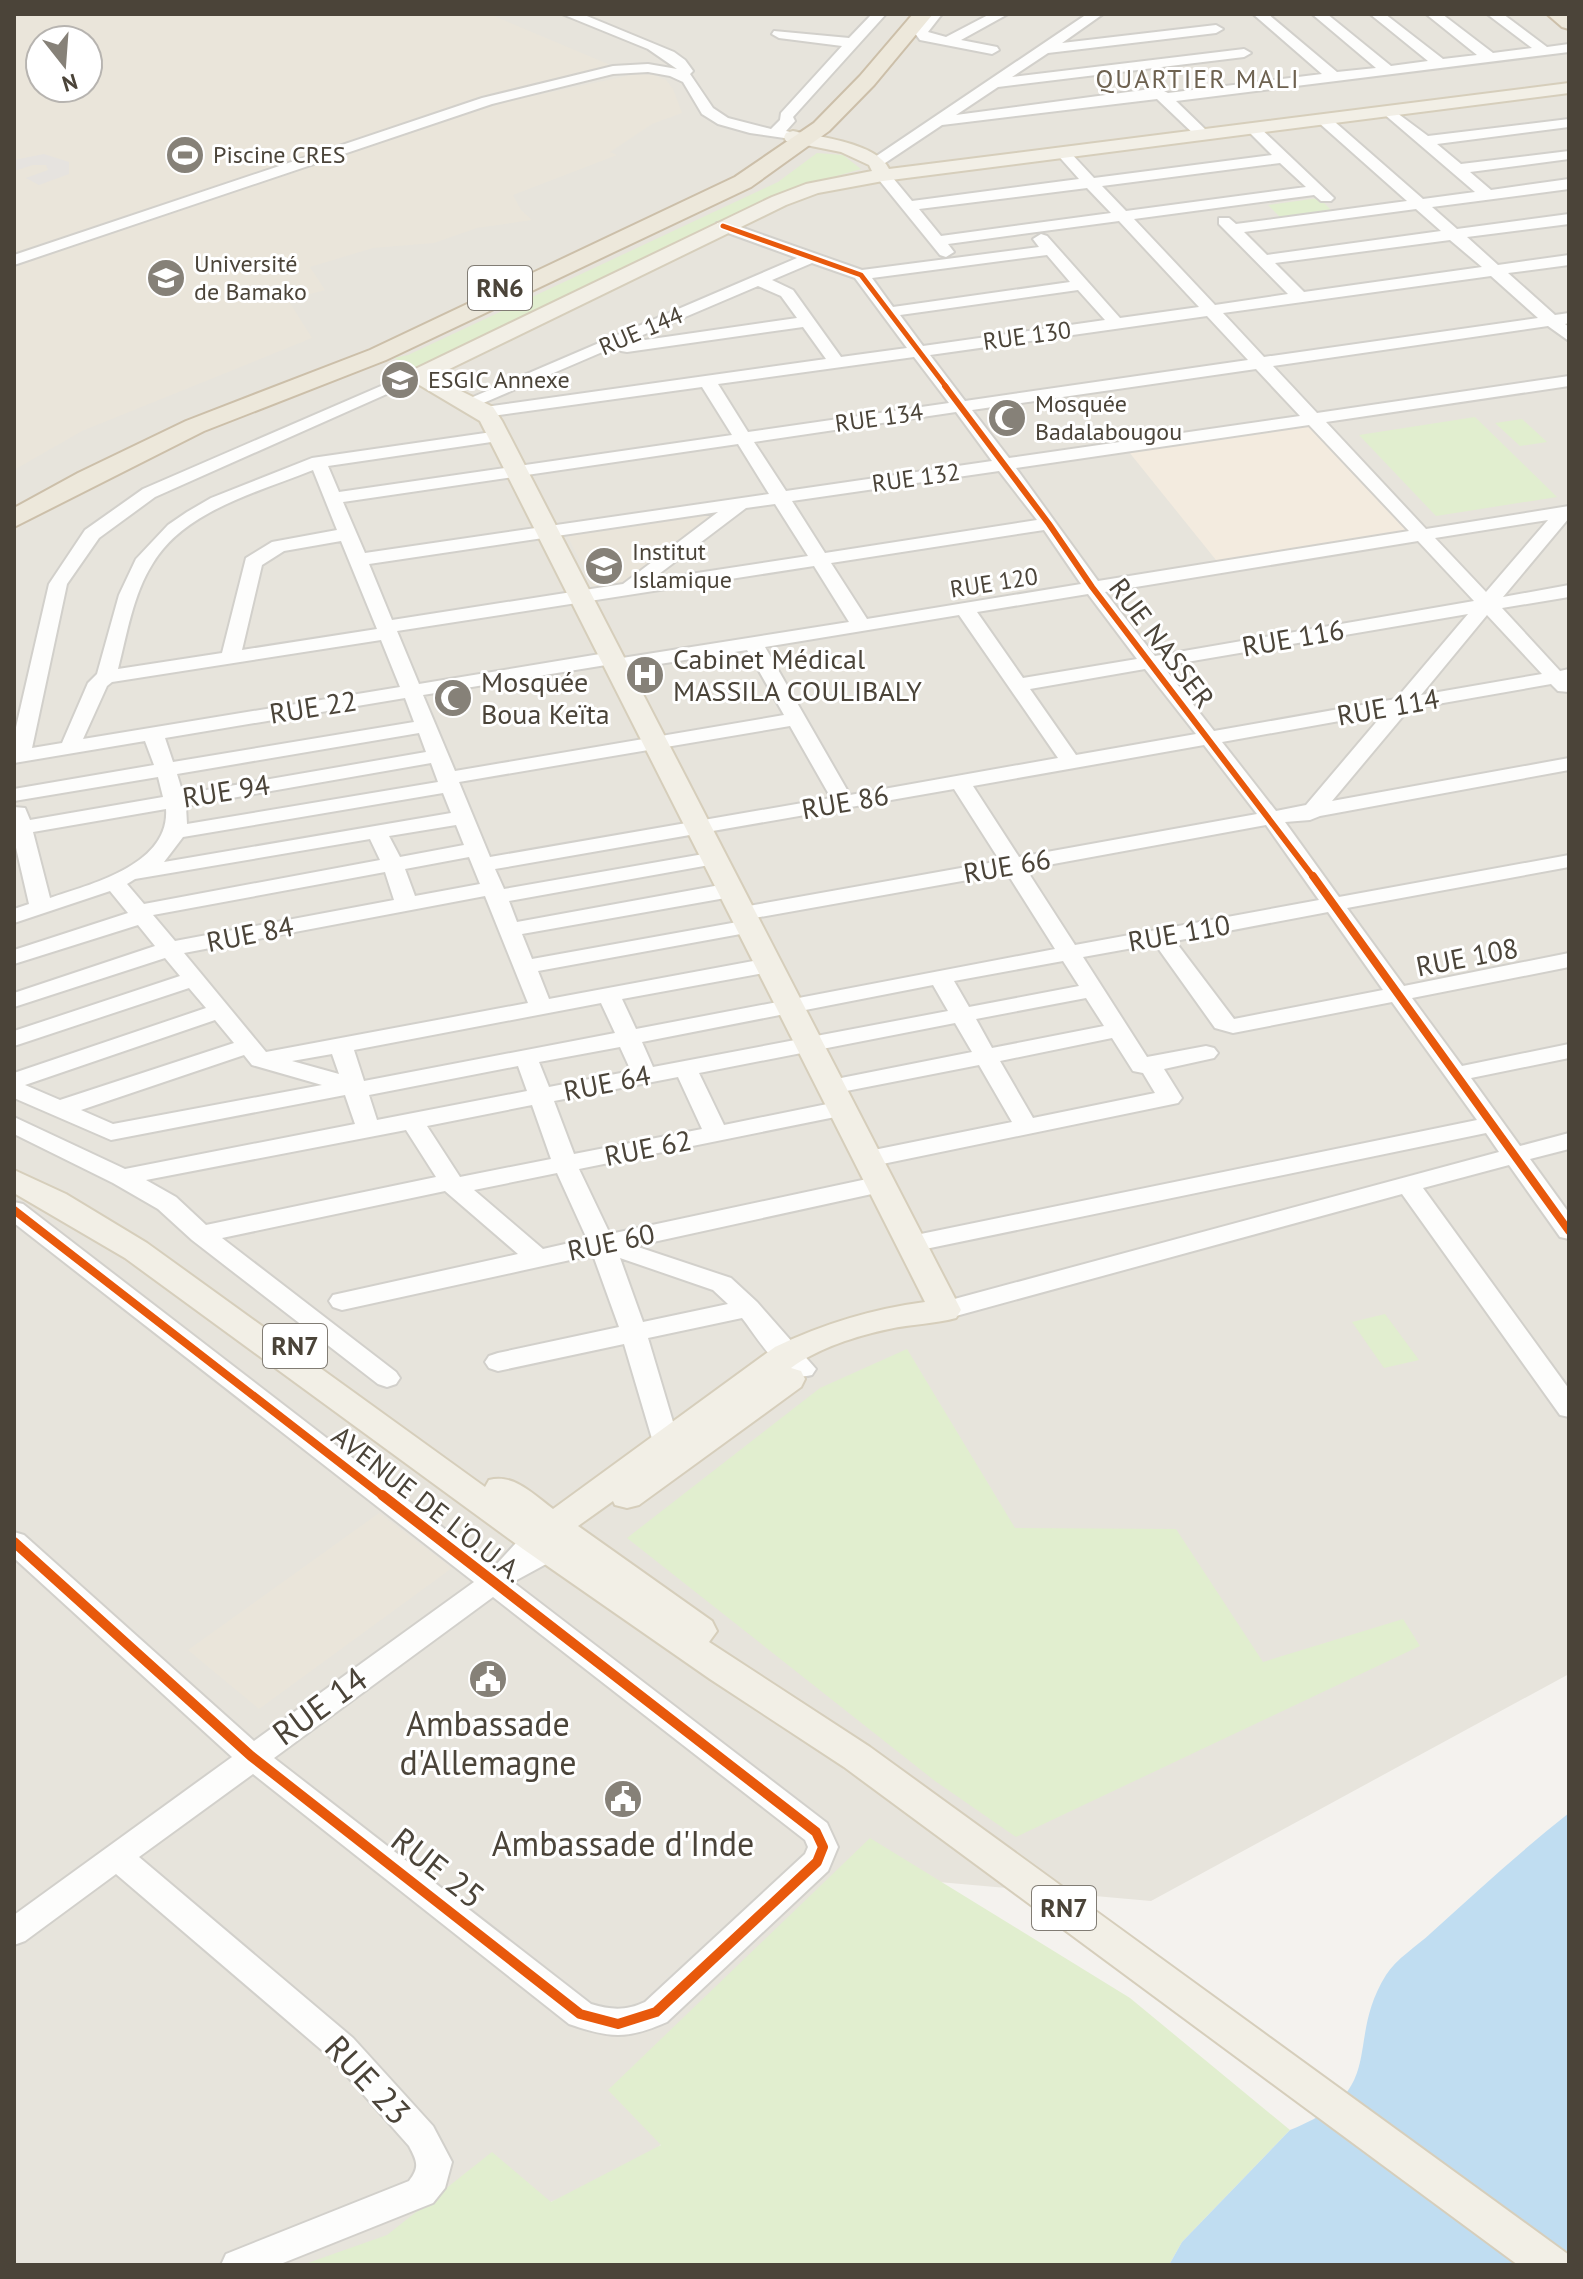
<svg xmlns="http://www.w3.org/2000/svg" width="1583" height="2279" viewBox="0 0 1583 2279" font-family="'PT Sans',sans-serif">
<style>
.residential{fill:#e7e4dc;fill-rule:evenodd}
.commercial{fill:#f3ebdf}
.education{fill:#eae5da;fill-rule:evenodd}
.green{fill:#e1eecf}
.parking{fill:#e6e3df}
.water{fill:#c0ddf1}
.lines{fill:none;stroke-linecap:round;stroke-linejoin:round}
.minor-casing{stroke:#d2d0cb;stroke-width:4}
.major-casing{stroke:#d6cebb;stroke-width:4}
.highway-casing{stroke:#ccbfa9;stroke-width:4}
.minor{fill:#fdfdfc;fill-rule:evenodd}
.major{fill:#f2efe6;fill-rule:evenodd}
.highway{fill:#ede8db;fill-rule:evenodd}
.cycleway-far3-casing{stroke:#fff;stroke-width:8}
.cycleway-far2-casing{stroke:#fff;stroke-width:10}
.cycleway-far1-casing{stroke:#fff;stroke-width:13}
.cycleway-casing{stroke:#fff;stroke-width:15}
.cycleway-far3{stroke:#e8590c;stroke-width:5}
.cycleway-far2{stroke:#e8590c;stroke-width:6}
.cycleway-far1{stroke:#e8590c;stroke-width:8}
.cycleway{stroke:#e8590c;stroke-width:10}
.labels{text-anchor:middle;stroke-width:6;stroke-linejoin:round;paint-order:stroke}
.far-poi-label{font-size:24px;fill:#4b4439;stroke:#fff;text-anchor:start}
.far-street-label{font-size:24px;fill:#4b4439;stroke:#fff}
.far-quarter-label{font-size:26px;letter-spacing:2px;fill:#6e6250;stroke:#fff}
.shield{fill:#fff;stroke:#817c74;stroke-width:2}
.shield-label{font-size:26px;font-weight:bold;fill:#4b4439}
.street-label{font-size:28px;fill:#4b4439;stroke:#fff}
.poi-label{font-size:28px;fill:#4b4439;stroke:#fff;text-anchor:start}
.near-street-label{font-size:34px;fill:#4b4439;stroke:#fff}
.near-poi-label{font-size:34px;fill:#4b4439;stroke:#fff}
</style>
<rect width="100%" height="100%" fill="#f4f2ee"/>
<path class="residential" d="M14,14H1569V1674L1151,1901L916,1880L641,2165L397,2265H14ZM40,40H88V88H40Z"/>
<polygon class="commercial" points="1309,426 1411,533 1220,565 1129,452"/>
<g class="education">
<path d="M14,14H489L615,67L467,103L14,255ZM40,40H88V88H40Z"/>
<polygon points="636,74 654,75 666,80 673,89 682,113 652,124 610,152 617,155 513,195 521,210 532,220 477,228 434,243 373,248 310,267 325,290 288,300 312,338 82,431 14,470 14,267 486,106"/>
<polygon points="715,513 621,584 607,587 593,587 567,535"/>
<polygon points="379,1513 452,1568 259,1709 188,1650"/>
</g>
<g class="green">
<polygon points="817,153 843,155 861,169 778,193 416,368 394,358 408,355 778,182"/>
<polygon points="1319,198 1333,212 1282,219 1268,205"/>
<polygon points="1475,417 1557,497 1436,516 1359,435"/>
<polygon points="1522,419 1547,442 1520,446 1495,423"/>
<polygon points="1385,1314 1419,1360 1384,1368 1352,1322"/>
<polygon points="907,1349 1015,1528 1176,1529 1263,1662 1403,1619 1420,1646 1016,1837 935,1781 627,1538 820,1388"/>
<polygon points="870,1838 1130,1998 1290,2130 1182,2242 1169,2265 302,2265 387,2235 492,2152 551,2202 661,2145 608,2090"/>
</g>
<polygon class="parking" points="44,154 69,162 69,174 39,185 26,178 48,170 46,165 33,165 14,171 14,160"/>
<path class="water" d="M1569,1813V2265H1169L1182,2242L1290,2130C1391,2090 1343,2044 1386,1975C1396,1959 1417,1946 1431,1933C1476,1892 1521,1851 1569,1813Z"/>
<g class="lines">
<g class="minor-casing">
<g id="minor">
<polygon points="562,14 582,14 674,52 685,60 693,71 690,74 713,108 728,118 771,129 780,120 781,113 842,46 779,38 772,34 774,31 849,38 872,14 886,14 793,117 795,121 786,131 798,134 798,140 750,133 718,124 702,114 683,82 670,76 648,72 613,74 492,104 14,265 14,255 482,98 613,66 648,64 677,69 648,49"/>
<polygon points="928,14 942,14 928,32 946,37 990,14 1008,14 961,40 997,47 999,50 992,54 920,40 914,32"/>
<polygon points="1087,14 1103,14 1062,43 1216,25 1223,29 1216,33 1048,53 1012,77 1244,49 1251,53 1244,57 998,87 956,115 1158,88 1168,93 1322,74 1253,14 1268,14 1337,72 1376,68 1312,14 1327,14 1391,66 1428,61 1370,14 1385,14 1443,59 1477,55 1426,14 1442,14 1493,53 1532,48 1487,14 1503,14 1547,47 1569,44 1569,52 1176,101 1207,131 1207,137 1197,137 1157,99 942,125 882,165 872,165 872,159"/>
<path d="M1389,107L1428,136L1569,119V127L1437,144L1461,164L1569,151V159L1470,172L1491,190L1569,179V189L1432,207L1457,229L1569,214V224L1467,237L1498,265L1569,255V265L1508,273L1555,315L1569,313V323L1565,324L1569,327V341L1548,326L1273,366L1317,413L1569,376V386L1326,422L1426,529L1569,506V518L1503,597L1569,585V597L1502,608L1560,671L1569,669V692L1558,691L1551,684L1409,709L1332,801L1569,758V770L1320,816L1310,820L1285,822L1339,897L1569,855V867L1347,908L1404,986L1569,953V967L1412,998L1462,1066L1569,1044V1058L1471,1078L1520,1146L1569,1133V1149L1530,1159L1569,1213V1239L1560,1237L1509,1165L1423,1188L1569,1389V1417L1560,1415L1402,1194L945,1319L936,1316L932,1310L936,1304L1499,1152L1486,1133L911,1252L902,1250L899,1244L902,1238L911,1236L1477,1120L1392,1002L1233,1033L1215,1028L1155,944L1083,957L1147,1057L1206,1046L1214,1048L1218,1053L1214,1058L1164,1069L1182,1098L1178,1103L868,1167L859,1165L856,1159L859,1153L1012,1122L979,1065L831,1094L823,1092L819,1087L823,1082L831,1080L972,1052L955,1023L699,1073L724,1125L842,1101L850,1104L854,1109L850,1114L579,1169L610,1234L881,1176L890,1178L893,1184L890,1190L881,1192L635,1246L731,1278L757,1302L816,1369L812,1375C783,1384 758,1338 742,1318L648,1338L679,1442L675,1449L666,1452L657,1449L653,1442L624,1344L498,1371L489,1368L485,1362L489,1356L498,1353L619,1327L593,1255L342,1310L333,1307L329,1301L333,1295L518,1254L445,1191L222,1238L396,1372L400,1378L396,1384L387,1387L378,1384L192,1240L158,1209L113,1183L14,1134V1117L125,1169L355,1124L345,1095L111,1140L14,1098V1073L206,1008L189,988L14,1046V1031L180,976L165,958L14,1007V993L155,946L138,925L14,964V950L128,913L110,891L14,923V909L29,904L14,839V807L25,808L30,820L163,797L158,777L14,801V789L154,765L145,741L14,763V736L49,584L85,530L143,489L411,373L417,372L425,377L155,497L99,538L67,584L32,748L62,743L88,683L97,674L119,595L136,559L168,525L187,512L211,498L312,458L499,431L508,436L505,440L328,466L339,492L732,435L702,387L485,417L476,412L485,407L826,359L803,327L627,352L621,351V344L474,407L468,408L459,403L797,258L717,229V223H729L862,270L1039,247L1033,239L1041,234L1047,236L1120,318L1199,307L1119,221L948,244L954,252L946,257L940,255L875,175L883,170L888,172L912,201L1079,179L1055,152L1062,148L1067,149L1094,178L1272,155L1245,128L1252,124L1257,125L1334,198L1331,201H1321L1314,195L1134,219L1215,305L1288,294L1219,224V218H1229L1236,224L1407,201L1318,122V116H1328L1423,199L1475,192L1384,114V108ZM1280,163L1306,187L1126,211L1102,186ZM1087,188L1111,213L941,236L919,209ZM1416,209L1441,231L1267,255L1244,232ZM1450,240L1482,267L1304,292L1275,263ZM1047,255L1070,282L893,307L872,278ZM812,263L855,278L907,348L841,357L793,290L772,280ZM1491,276L1538,318L1264,357L1223,313ZM758,286L781,296L797,318L624,343ZM1078,290L1105,320L923,346L900,315ZM1207,316L1248,360L965,401L930,355ZM914,357L949,403L748,432L718,384ZM1256,369L1300,416L1009,458L972,410ZM956,412L992,461L786,491L754,442ZM1309,425L1409,531L1098,581L1016,468ZM738,444L769,494L365,553L343,502ZM313,470L337,530L272,542L246,558L222,653L118,669C127,634 133,594 153,563C185,510 259,492 313,470ZM999,471L1037,520L825,553L792,501ZM775,504L808,556L651,580L746,508ZM718,512L623,584L392,620L369,564ZM1548,520L1486,592L1435,538ZM1044,530L1081,584L867,619L831,563ZM341,541L377,629L242,650L262,565L284,551ZM1418,541L1474,601L1155,656L1105,592ZM814,566L849,622L622,658L612,652L419,684L397,631ZM1088,594L1137,659L1023,678L977,612ZM1468,614L1396,699L1214,731L1163,666ZM959,615L1058,758L850,795L765,647ZM1487,615L1542,674L1421,695ZM381,640L400,687L83,739L107,686L112,682ZM747,650L784,715L455,771L423,695L606,665L616,671ZM1145,669L1196,734L1076,755L1030,689ZM405,698L414,722L173,762L165,738ZM1384,713L1306,805L1276,811L1222,742ZM790,726L831,798L490,857L459,782ZM419,733L426,752L183,794L177,774ZM1204,745L1257,814L1019,857L973,786ZM431,763L438,782L187,824L186,806ZM954,789L1000,861L743,907L732,914L743,921L532,959L522,934L731,897L742,890L731,883L517,922L509,901L715,864L726,858L715,852L504,889L495,869ZM443,793L451,813L164,862L183,837ZM166,809C170,865 91,884 50,898L33,832ZM456,825L464,845L400,857L389,836ZM1266,825L1319,900L1075,945L1026,869ZM370,839L380,860L144,904L127,884L135,879ZM469,857L480,884L415,896L405,869ZM385,872L394,900L175,941L153,915ZM1007,873L1055,949L636,1029L622,999L769,972L780,965L769,958L549,999L538,971L757,931L760,926L749,919ZM485,896L528,1003L266,1052L184,953ZM1328,912L1383,990L1234,1019L1175,941ZM1063,961L1079,986L969,1007L954,981ZM933,985L948,1011L653,1067L642,1042ZM1086,998L1104,1026L992,1048L976,1019ZM601,1003L615,1033L364,1081L354,1050ZM215,1020L234,1043L60,1100L25,1085ZM1112,1038L1133,1071L1143,1073L1155,1093L1033,1118L1000,1061ZM620,1047L631,1071L549,1087L539,1062ZM332,1054L339,1074L292,1061ZM244,1055L252,1065L322,1085L113,1124L81,1110ZM518,1066L527,1091L377,1120L369,1095ZM678,1077L702,1129L574,1154L554,1101ZM532,1105L551,1159L460,1177L427,1126ZM406,1130L436,1177L206,1225L176,1197L146,1180ZM557,1173L587,1239L543,1249L474,1190ZM620,1258L713,1290L728,1304L643,1322Z"/>
<path d="M14,1202L23,1204L494,1567L525,1533L535,1530L559,1543L563,1550L559,1557L513,1582L827,1823L838,1847L828,1871L667,2022C626,2040 610,2038 569,2024L253,1774L139,1857L353,2038L433,2126L452,2162L445,2188L433,2203L278,2265H221L226,2254L409,2181C420,2167 417,2161 409,2146L331,2058L116,1874L25,1941L14,1945V1915L232,1757L14,1558V1532L24,1535L254,1741L474,1582L14,1223ZM493,1597L805,1840L808,1847L805,1854L645,2002C626,2011 611,2010 591,2004L274,1758Z"/>
</g>
</g>
<g class="major-casing">
<path id="major" d="M1569,83V93L883,181L818,193L786,205L433,377L493,407L502,421L961,1310L956,1318C934,1324 911,1324 889,1329C856,1336 818,1348 791,1368L801,1371L805,1379L801,1387L639,1505L627,1508L615,1505L613,1501L578,1526L712,1621L717,1631L709,1642L870,1747L1569,2255V2265H1518L844,1767L710,1679L523,1549L125,1258L14,1193V1170L66,1194L147,1243L485,1487L489,1480C514,1473 534,1495 553,1509L775,1347C823,1324 872,1309 925,1302L480,421L406,377L409,372L772,197L806,184L872,171L869,165L841,152L786,141L784,137L786,133L793,131C819,137 877,143 889,169Z"/>
</g>
<g class="highway-casing">
<g id="highway">
<polygon points="913,14 933,14 874,85 829,131 751,187 386,360 204,431 14,527 14,508 78,473 186,421 370,350 735,177 814,123 860,76"/>
<polygon points="1547,14 1569,14 1569,29 1562,27"/>
</g>
</g>
<use href="#minor" class="minor"/>
<use href="#major" class="major"/>
<use href="#highway" class="highway"/>
<g class="cycleway-far3-casing">
<polyline id="cycleway-far3" points="723,226 861,275 947,388"/>
</g>
<g class="cycleway-far2-casing">
<polyline id="cycleway-far2" points="945,386 1049,524 1092,587 1314,878"/>
</g>
<g class="cycleway-far1-casing">
<g id="cycleway-far1">
<polyline points="1313,876 1569,1231"/>
<polyline points="14,1210 384,1497"/>
</g>
</g>
<g class="cycleway-casing">
<polyline id="cycleway" points="14,1542 251,1756 580,2014 618,2024 656,2012 817,1862 823,1847 816,1832 382,1495"/>
</g>
<use href="#cycleway-far3" class="cycleway-far3"/>
<use href="#cycleway-far2" class="cycleway-far2"/>
<use href="#cycleway-far1" class="cycleway-far1"/>
<use href="#cycleway" class="cycleway"/>
</g>
<defs>
<g id="stadium-disc" transform="scale(2)"><circle r="9.5" fill="#868178" stroke="#fff"/><path d="M0-5a6.5 5 0 1 0 0 10a6.5 5 0 1 0 0-10ZM-3.5-1.8h7v3.6h-7Z" fill="#fff"/></g>
<g id="university-disc" transform="scale(2)"><circle r="9.5" fill="#868178" stroke="#fff"/><path d="M0-5L7-2L0 1L-7-2ZM-4 1L0 2.5L4 1V4Q0 6-4 4Z" fill="#fff"/></g>
<g id="mosque-disc" transform="scale(2)"><circle r="9.5" fill="#868178" stroke="#fff"/><path d="M3.5-4.9A6 6 0 1 0 3.5 4.9A5 5 0 1 1 3.5-4.9Z" fill="#fff"/></g>
<g id="hospital-disc" transform="scale(2)"><circle r="9.5" fill="#868178" stroke="#fff"/><path d="M-5-5h3v3.5h4V-5h3V5h-3V1.5h-4V5h-3Z" fill="#fff"/></g>
<g id="civic-disc" transform="scale(2)"><circle r="9.5" fill="#868178" stroke="#fff"/><path d="M-.6-6.5H3V-4.5H.6V-3L4-1V1h2V6H-6V1h2V-1L-.6-3ZM-1.2 2.5V6h2.4V2.5Z" fill="#fff"/></g>
</defs>
<g fill-rule="evenodd">
<use href="#stadium-disc" x="185" y="155"/>
<use href="#university-disc" x="166" y="278"/>
<use href="#university-disc" x="400" y="380"/>
<use href="#mosque-disc" x="1007" y="418"/>
<use href="#university-disc" x="604" y="566"/>
<use href="#hospital-disc" x="645" y="675"/>
<use href="#mosque-disc" x="453" y="698"/>
<use href="#civic-disc" x="488" y="1679"/>
<use href="#civic-disc" x="623" y="1799"/>
</g>
<g class="labels">
<g class="far-poi-label">
<text x="213" y="163">Piscine CRES</text>
<text x="194" y="272">Université<tspan x="194" dy="28">de Bamako</tspan></text>
<text x="428" y="388">ESGIC Annexe</text>
<text x="1035" y="412">Mosquée<tspan x="1035" dy="28">Badalabougou</tspan></text>
<text x="632" y="560">Institut<tspan x="632" dy="28">Islamique</tspan></text>
</g>
<g class="far-street-label">
<text transform="translate(641 331) rotate(-23)" y="8">RUE 144</text>
<text transform="translate(1027 336) rotate(-8)" y="8">RUE 130</text>
<text transform="translate(879 418) rotate(-8)" y="8">RUE 134</text>
<text transform="translate(916 478) rotate(-8)" y="8">RUE 132</text>
<text transform="translate(994 583) rotate(-9)" y="8">RUE 120</text>
</g>
<g class="far-quarter-label">
<text x="1198" y="88">QUARTIER MALI</text>
</g>
<g class="shield">
<rect x="468" y="266" width="64" height="44" rx="6"/>
<rect x="263" y="1324" width="64" height="44" rx="6"/>
<rect x="1032" y="1886" width="64" height="44" rx="6"/>
</g>
<g class="shield-label">
<text x="500" y="297">RN6</text>
<text x="295" y="1355">RN7</text>
<text x="1064" y="1917">RN7</text>
</g>
<g class="street-label">
<text transform="translate(1293 638) rotate(-10)" y="10">RUE 116</text>
<text transform="translate(1162 643) rotate(53)" y="10">RUE NASSER</text>
<text transform="translate(313 707) rotate(-9)" y="10">RUE 22</text>
<text transform="translate(1388 707) rotate(-10)" y="10">RUE 114</text>
<text transform="translate(226 791) rotate(-9)" y="10">RUE 94</text>
<text transform="translate(845 802) rotate(-10)" y="10">RUE 86</text>
<text transform="translate(1007 866) rotate(-10)" y="10">RUE 66</text>
<text transform="translate(1179 933) rotate(-10)" y="10">RUE 110</text>
<text transform="translate(250 934) rotate(-11)" y="10">RUE 84</text>
<text transform="translate(1467 957) rotate(-11)" y="10">RUE 108</text>
<text transform="translate(607 1083) rotate(-11)" y="10">RUE 64</text>
<text transform="translate(648 1148) rotate(-11)" y="10">RUE 62</text>
<text transform="translate(611 1242) rotate(-12)" y="10">RUE 60</text>
<text transform="translate(428 1504) rotate(38)" y="10">AVENUE DE L'O.U.A.</text>
</g>
<g class="poi-label">
<text x="673" y="669">Cabinet Médical<tspan x="673" dy="32">MASSILA COULIBALY</tspan></text>
<text x="481" y="692">Mosquée<tspan x="481" dy="32">Boua Keïta</tspan></text>
</g>
<g class="near-street-label">
<text transform="translate(320 1706) rotate(-36)" y="12">RUE 14</text>
<text transform="translate(438 1868) rotate(38)" y="12">RUE 25</text>
<text transform="translate(368 2080) rotate(47)" y="12">RUE 23</text>
</g>
<g class="near-poi-label">
<text x="488" y="1736">Ambassade<tspan x="488" dy="39">d'Allemagne</tspan></text>
<text x="623" y="1856">Ambassade d'Inde</text>
</g>
</g>
<rect width="1583" height="2279" fill="none" stroke="#4b4439" stroke-width="32"/>
<g transform="translate(64 64) rotate(163)"><circle r="38" fill="#ffffff" stroke="#b7b4b0" stroke-width="2"/>
<path d="M0-6L14 30L0 20L-14 30Z" fill="#868178"/>
<text y="-12" font-size="22" font-weight="bold" text-anchor="middle" fill="#4b4439">N</text>
</g>
</svg>
